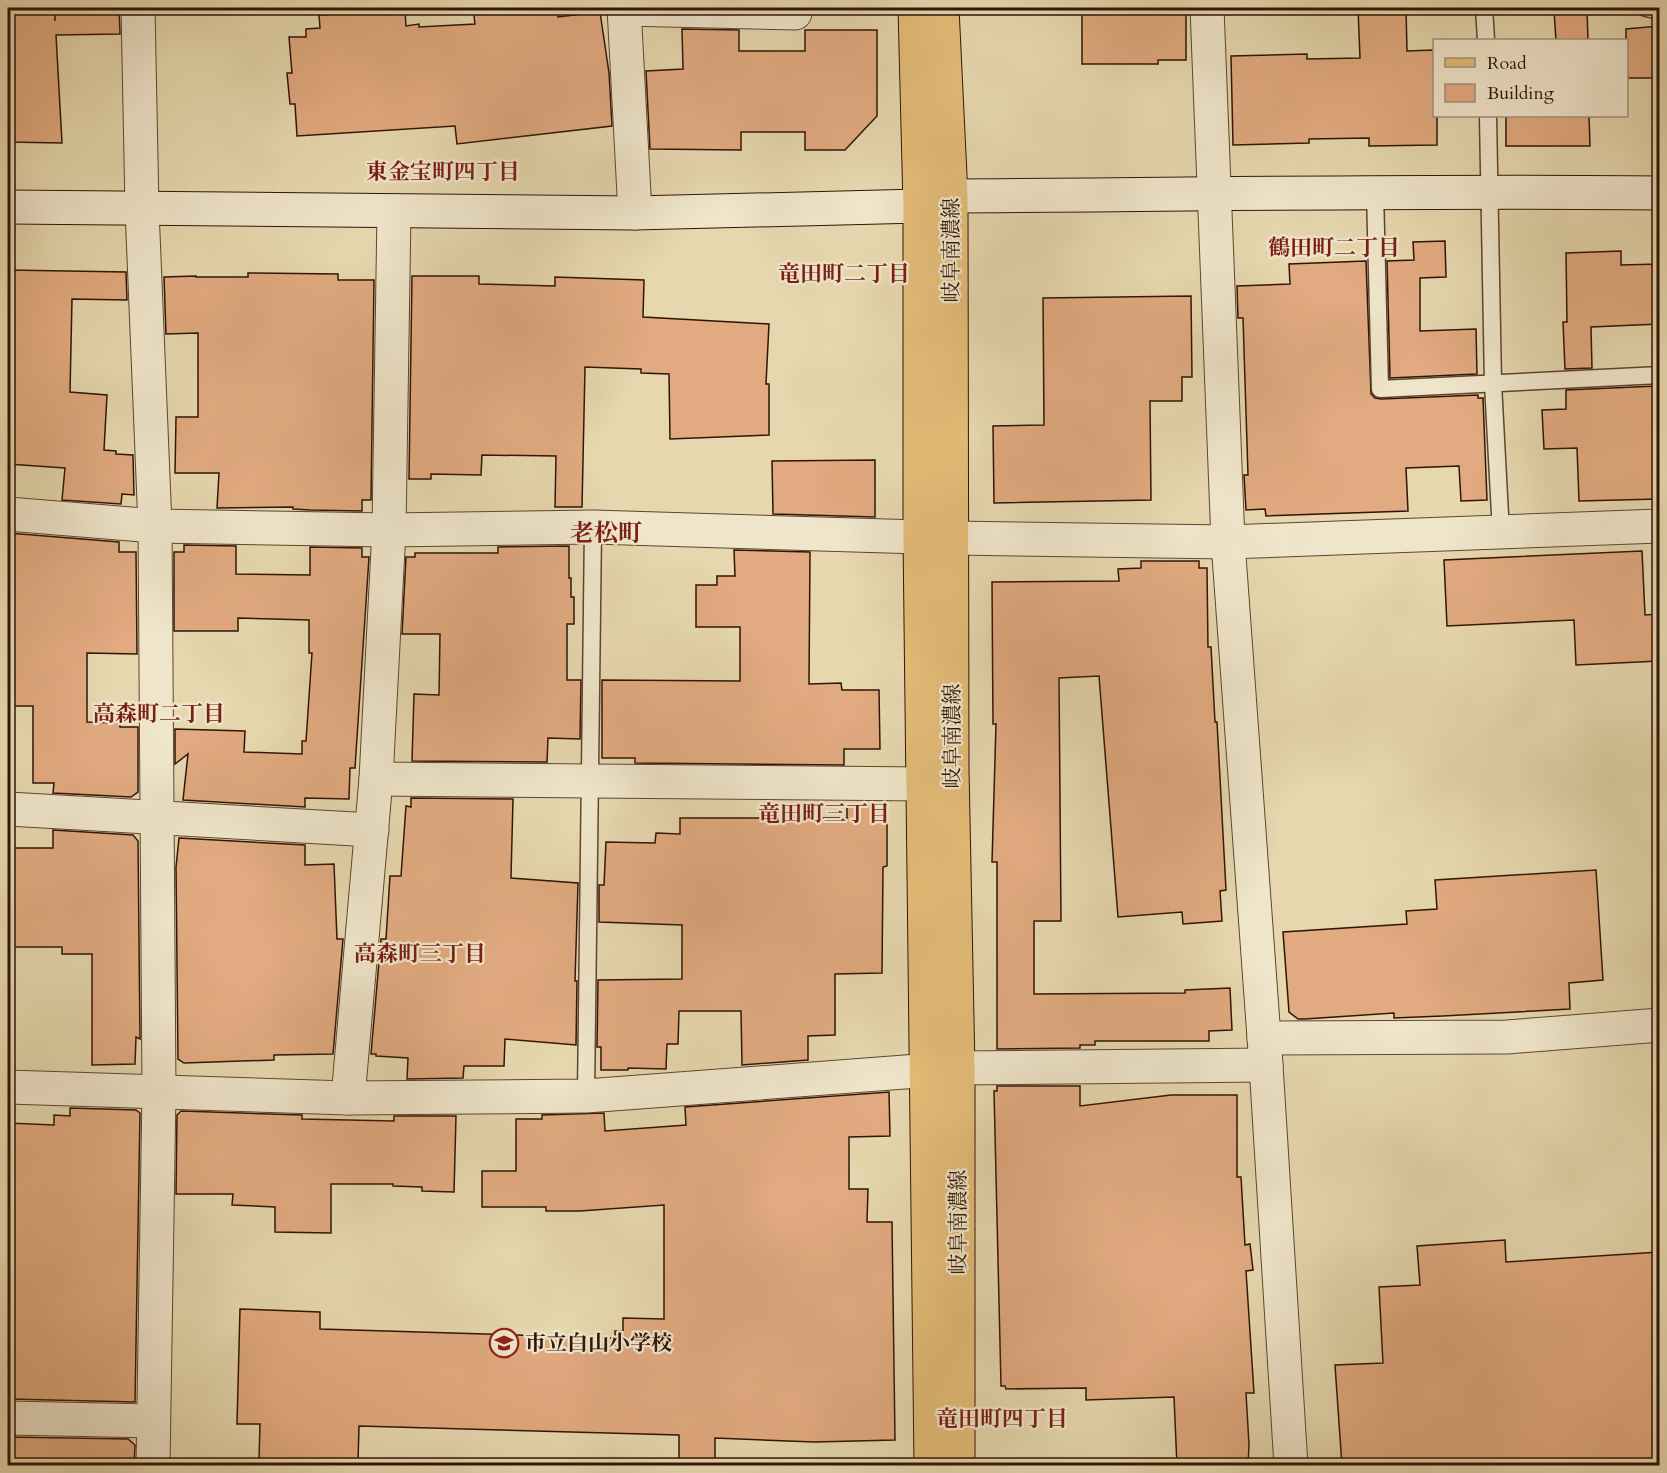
<svg xmlns="http://www.w3.org/2000/svg" width="1667" height="1473" viewBox="0 0 1667 1473" font-family="Cardo,'Noto Serif JP',serif">
<style>
.building{fill:#e1aa80;stroke:#311406;stroke-width:1.5}
.lines{fill:none;stroke-linecap:round;stroke-linejoin:round}
.lane-casing{stroke:#5e4530;stroke-width:19}
.street-casing{stroke:#5e4530;stroke-width:35}
.secondary-casing{stroke:#311406;stroke-width:35}
.primary-casing{stroke:#311406;stroke-width:35}
.lane{stroke:#efe5ca;stroke-width:16}
.street{stroke:#efe5ca;stroke-width:33}
.secondary{stroke:#efe5ca;stroke-width:33}
.primary{stroke:#e3bc77;stroke-width:33}
.labels{text-anchor:middle;stroke-width:4.5;stroke-linejoin:round;paint-order:stroke}
.street-label{font-size:21px;fill:#311406;stroke:#efe5ca}
.poi-label{font-size:21px;font-weight:bold;fill:#311406;stroke:#efe5ca;text-anchor:start}
.neighbourhood-label{font-size:22px;font-weight:bold;fill:#7a1f14;stroke:#efe5ca}
.quarter-label{font-size:24px;font-weight:bold;fill:#7a1f14;stroke:#efe5ca}
</style>
<rect width="100%" height="100%" fill="#e6d7ae"/>
<filter id="stains"><feTurbulence type="fractalNoise" baseFrequency=".00333" numOctaves="4"/><feColorMatrix values="0 0 0 0 .2 0 0 0 0 .09 0 0 0 0 .02 0 0 0 .5 -.17"/></filter>
<radialGradient id="worn" r=".72"><stop offset=".6" stop-color="#630" stop-opacity="0"/><stop offset="1" stop-color="#630" stop-opacity=".3"/></radialGradient>
<g class="building">
<polygon points="55,8 119,8 120,34 56,35 62,143 8,142 8,10 55,14 55,21"/>
<polygon points="473,8 557,8 558,17 600,12 609,73 612,126 457,144 455,126 297,136 295,104 290,104 287,73 292,73 289,37 306,37 306,29 320,28 319,15 405,11 406,26 419,24 419,27 475,24"/>
<polygon points="1082,8 1186,8 1186,60 1158,60 1158,64 1082,64"/>
<polygon points="1358,8 1406,8 1407,51 1434,50 1434,116 1437,116 1437,145 1369,146 1369,138 1309,139 1309,143 1233,145 1231,56 1307,54 1307,59 1360,58"/>
<polygon points="1587,10 1588,40 1556,40 1554,11"/>
<polygon points="1659,26 1659,78 1626,78 1626,29"/>
<polygon points="682,29 739,30 739,51 805,51 805,30 877,30 877,116 845,150 805,150 805,132 741,132 741,150 650,149 646,71 683,69"/>
<polygon points="1506,116 1589,116 1590,146 1506,146"/>
<polygon points="1445,241 1446,277 1420,278 1420,331 1476,329 1477,374 1390,378 1387,261 1414,260 1413,242"/>
<polygon points="1621,251 1621,265 1659,264 1659,324 1591,327 1592,368 1565,369 1563,322 1567,322 1566,253"/>
<polygon points="1366,261 1371,394 1375,398 1381,399 1478,395 1478,398 1483,398 1487,500 1461,501 1459,466 1406,468 1408,511 1266,516 1265,509 1246,510 1244,475 1248,475 1243,318 1238,318 1237,286 1290,284 1289,264"/>
<polygon points="8,270 126,272 127,300 72,299 70,392 107,395 104,450 116,451 116,454 133,455 134,495 122,494 121,504 62,500 65,468 8,464"/>
<polygon points="248,273 338,274 338,280 374,280 371,500 362,500 362,511 310,510 293,509 293,507 217,508 219,473 175,473 176,417 198,417 198,333 166,334 164,277 196,276 196,277 248,277"/>
<polygon points="412,276 479,276 479,284 555,286 555,277 644,280 643,317 769,324 766,384 769,384 769,435 670,439 669,374 641,373 641,369 585,367 582,507 555,507 556,456 482,455 481,475 431,474 431,479 409,479"/>
<polygon points="1191,296 1192,377 1182,377 1182,401 1150,401 1151,500 994,503 993,426 1044,425 1043,298"/>
<polygon points="1657,386 1659,439 1659,446 1658,446 1659,499 1579,501 1577,448 1544,449 1542,410 1566,409 1566,390"/>
<polygon points="875,460 875,517 773,514 772,461"/>
<polygon points="8,533 119,542 119,552 136,552 137,654 87,653 87,722 120,723 120,727 138,727 138,792 131,797 53,793 54,783 33,783 33,706 8,706"/>
<polygon points="184,545 236,546 236,574 310,575 310,547 362,548 362,557 369,557 355,768 350,768 349,799 305,798 305,807 183,800 188,754 175,764 175,729 245,731 244,752 302,754 302,741 306,741 312,653 309,653 309,620 238,618 238,631 174,631 174,552 184,552"/>
<polygon points="569,546 569,578 571,578 571,597 574,597 574,624 567,624 567,680 581,680 580,739 548,738 547,762 412,761 414,694 439,695 440,634 402,634 406,557 415,557 415,553 498,553 498,547"/>
<polygon points="734,550 810,552 809,684 841,683 842,690 879,690 880,749 844,749 844,765 635,763 635,758 602,758 602,680 740,681 740,627 696,627 696,585 717,585 717,576 735,576"/>
<polygon points="1642,551 1645,615 1659,614 1659,661 1576,665 1574,620 1447,626 1444,560"/>
<polygon points="1141,561 1199,561 1199,568 1207,568 1208,647 1211,647 1215,722 1217,722 1226,890 1220,891 1222,921 1183,924 1182,912 1118,917 1099,676 1059,678 1061,921 1034,921 1034,994 1185,993 1185,990 1230,988 1232,1030 1209,1031 1209,1041 1095,1041 1095,1045 1080,1045 1080,1048 997,1049 997,862 992,862 996,724 993,724 992,582 1119,581 1118,569 1141,568"/>
<polygon points="411,798 513,799 511,878 578,883 575,981 577,981 576,1045 505,1039 504,1066 464,1066 463,1078 407,1079 408,1058 376,1056 376,1054 371,1054 381,939 386,939 390,876 401,876 406,806 411,807"/>
<polygon points="847,805 887,806 887,866 883,867 882,973 835,974 835,1035 808,1036 808,1060 742,1065 741,1011 679,1011 678,1044 667,1044 666,1069 628,1068 628,1070 601,1070 601,1047 597,1047 598,980 682,979 682,925 599,922 599,885 604,885 606,842 655,843 656,833 680,834 680,818 847,818"/>
<polygon points="53,830 133,835 138,841 140,1039 136,1037 135,1064 92,1065 92,954 62,954 62,947 8,947 8,848 53,848"/>
<polygon points="179,838 305,845 305,865 334,864 337,939 343,939 333,1054 274,1055 274,1060 184,1063 178,1059 176,867"/>
<polygon points="1596,870 1603,980 1569,983 1570,1009 1443,1016 1394,1018 1394,1013 1305,1019 1298,1019 1289,1012 1283,932 1407,924 1406,911 1437,909 1435,880"/>
<polygon points="997,1086 1080,1086 1080,1106 1171,1095 1237,1095 1237,1177 1241,1177 1245,1245 1250,1244 1253,1270 1246,1271 1254,1393 1246,1393 1249,1445 1248,1466 1177,1466 1174,1397 1086,1400 1086,1388 1006,1389 1005,1386 1001,1386 994,1091 997,1091"/>
<polygon points="889,1092 890,1136 849,1137 849,1189 868,1189 867,1222 892,1222 895,1440 814,1442 715,1438 715,1466 679,1466 679,1435 359,1426 358,1462 259,1460 260,1424 237,1424 240,1309 320,1312 320,1329 615,1338 615,1331 623,1331 623,1318 664,1319 664,1205 580,1211 546,1211 546,1207 482,1207 482,1171 516,1171 516,1119 542,1119 542,1115 604,1113 605,1131 686,1125 685,1107"/>
<polygon points="70,1108 136,1110 140,1113 135,1402 8,1399 8,1123 54,1125 54,1115 70,1116"/>
<polygon points="181,1111 302,1115 302,1119 394,1121 394,1116 456,1116 454,1192 422,1191 422,1187 393,1186 393,1184 331,1184 331,1233 275,1232 275,1207 232,1205 233,1194 176,1194 177,1115"/>
<polygon points="1505,1240 1506,1262 1659,1252 1659,1466 1342,1466 1335,1365 1383,1363 1379,1287 1420,1285 1417,1246"/>
<polygon points="8,1437 128,1439 135,1445 134,1466 8,1466"/>
</g>
<g class="lines">
<g class="lane-casing">
<g id="lane">
<polyline points="1484,8 1486,40"/>
<polyline points="1646,8 1660,11"/>
<polyline points="1488,116 1493,384 1501,533"/>
<polyline points="1375,192 1380,389 1660,375"/>
<polyline points="586,1096 593,527"/>
</g>
</g>
<g class="street-casing">
<g id="street">
<polyline points="138,8 142,209 155,526 159,1092 153,1466"/>
<polyline points="624,8 635,213"/>
<polyline points="1207,8 1228,542 1266,1065 1291,1466"/>
<polyline points="624,9 795,13"/>
<polyline points="8,514 155,526 389,530 593,527 920,537"/>
<polyline points="953,538 1228,542 1660,526"/>
<polyline points="376,779 925,784"/>
<polyline points="8,809 372,830"/>
<polyline points="1264,1038 1507,1037 1660,1025"/>
<polyline points="8,1087 348,1098 586,1096 958,1068 1266,1065"/>
<polyline points="348,1098 376,779 389,530 394,211"/>
<polyline points="8,1418 153,1421"/>
</g>
</g>
<g class="secondary-casing">
<path id="secondary" d="M8,207L635,213L920,206L951,196C1187,195 1423,190 1660,193"/>
</g>
<g class="primary-casing">
<g id="primary">
<polyline points="915,8 920,206 920,537 931,1466"/>
<polyline points="942,8 951,196 952,769 958,1068 958,1466"/>
</g>
</g>
<use href="#lane" class="lane"/>
<use href="#street" class="street"/>
<use href="#secondary" class="secondary"/>
<use href="#primary" class="primary"/>
</g>
<defs>
<g id="school-ring" transform="scale(1.5)"><circle r="9.5" fill="#efe5ca" stroke="#8f2418" stroke-width="1.5"/><path d="M0-5L7-2L0 1L-7-2ZM-4 1L0 2.5L4 1V4Q0 6-4 4Z" fill="#8f2418"/></g>
</defs>
<g fill-rule="evenodd">
<use href="#school-ring" x="504" y="1343"/>
</g>
<g class="labels">
<g class="street-label">
<text transform="translate(951 250) rotate(-90)" y="7">岐阜南濃線</text>
<text transform="translate(952 736) rotate(-90)" y="7">岐阜南濃線</text>
<text transform="translate(958 1222) rotate(-90)" y="7">岐阜南濃線</text>
</g>
<g class="poi-label">
<text x="525" y="1350">市立白山小学校</text>
</g>
<g class="neighbourhood-label">
<text x="443" y="179">東金宝町四丁目</text>
<text x="1334" y="255">鶴田町二丁目</text>
<text x="844" y="281">竜田町二丁目</text>
<text x="159" y="721">高森町二丁目</text>
<text x="824" y="821">竜田町三丁目</text>
<text x="420" y="961">高森町三丁目</text>
<text x="1002" y="1426">竜田町四丁目</text>
</g>
<g class="quarter-label">
<text x="606" y="541">老松町</text>
</g>
</g>
<rect width="1667" height="1473" fill="none" stroke="#e6d7ae" stroke-width="30"/>
<rect x="9" y="9" width="1649" height="1455" fill="none" stroke="#311406" stroke-width="3"/>
<rect x="15" y="15" width="1637" height="1443" fill="none" stroke="#311406" stroke-width="1.5"/>
<rect x="1433" y="39" width="195" height="78" fill="#efe5ca" stroke="#a3917c" stroke-width="1.5"/>
<rect x="1445" y="58" width="30" height="9" fill="#e3bc77" stroke="#a3917c" stroke-width="1.5"/>
<text x="1487" y="69" font-size="18" fill="#311406">Road</text>
<rect x="1445" y="84" width="30" height="18" fill="#e1aa80" stroke="#a3917c" stroke-width="1.5"/>
<text x="1487" y="99" font-size="18" fill="#311406">Building</text>
<rect width="100%" height="100%" filter="url(#stains)"/>
<rect width="100%" height="100%" fill="url(#worn)"/>
</svg>
